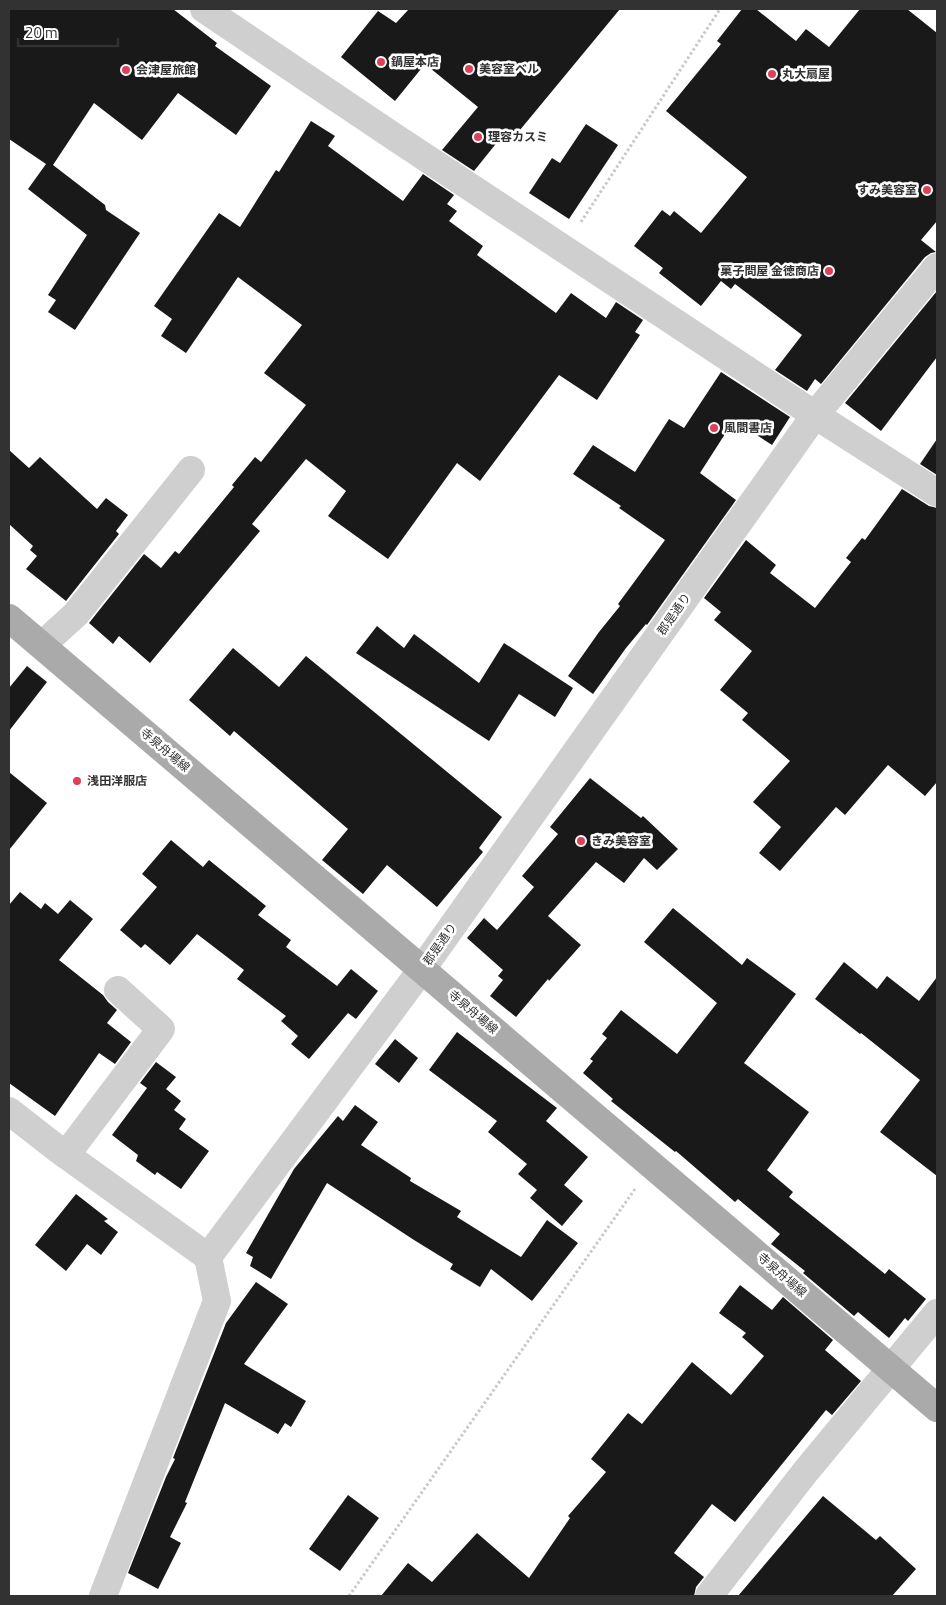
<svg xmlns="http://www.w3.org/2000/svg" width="946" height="1605" viewBox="0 0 946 1605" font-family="'Titillium Web','Noto Sans JP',sans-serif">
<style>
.building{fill:#191919}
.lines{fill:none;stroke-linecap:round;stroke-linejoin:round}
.path{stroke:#c9c9c9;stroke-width:3;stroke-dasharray:2.5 2.5;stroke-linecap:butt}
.minor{stroke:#cfcfcf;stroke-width:28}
.major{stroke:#aaa;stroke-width:28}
.poi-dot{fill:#db425a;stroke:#fff;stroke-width:2}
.labels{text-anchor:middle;stroke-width:5;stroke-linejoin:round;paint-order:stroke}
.poi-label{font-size:12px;font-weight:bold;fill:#323232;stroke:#fff;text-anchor:start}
.street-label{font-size:12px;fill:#323232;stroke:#fff}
</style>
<rect width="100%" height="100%" fill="#fff"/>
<g class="building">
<polygon points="9,9 173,9 217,43 215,46 271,86 236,135 178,93 142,140 94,103 53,165 105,205 106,210 140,233 75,330 48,312 56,300 48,295 87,235 28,189 46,164 9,139"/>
<polygon points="409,9 620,9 515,136 507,130 474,171 442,150 478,107 425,64 395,101 341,57 378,11 396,23"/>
<polygon points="742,9 756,9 796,41 806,29 829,47 860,9 907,9 937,33 937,221 921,240 936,252 931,253 925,257 821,384 815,379 807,391 775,370 802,335 735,284 731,289 721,281 701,306 659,273 663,268 634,246 662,210 670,216 674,211 701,233 747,177 666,111 721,44 717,41"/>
<polygon points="311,121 335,136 328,146 403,201 423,174 454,195 447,204 457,211 449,221 483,246 477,255 556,313 571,293 606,318 616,302 643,320 635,332 640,335 597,400 559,375 480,481 457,463 388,559 328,516 346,491 306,459 252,524 260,531 150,663 119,636 113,644 89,623 144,554 161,568 175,551 179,554 234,487 232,485 255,457 261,462 306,405 264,373 302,325 238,277 186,353 161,336 172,319 154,306 219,213 240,227 276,170 279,172"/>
<polygon points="586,124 618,145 569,219 529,193 552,158 560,163"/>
<polygon points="937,291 937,357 881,431 845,403"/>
<polygon points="721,372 790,417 772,445 734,420 700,473 736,500 647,625 646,624 626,648 593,694 568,676 599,632 620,606 618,604 665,540 619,508 621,506 573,474 593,445 635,472 669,419 684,428"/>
<polygon points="937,439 937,475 920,464"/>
<polygon points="9,450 29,468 40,457 97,509 106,498 128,515 116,531 119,534 66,601 26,569 37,556 30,550 33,546 9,524"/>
<polygon points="902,489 929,506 937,508 937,782 925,796 888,765 845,815 836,807 780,871 759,853 781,827 753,802 790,761 742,720 748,713 720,690 752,651 714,620 721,612 704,598 746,540 776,565 770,573 815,608 851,562 846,558 862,538 865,540"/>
<polygon points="377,626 404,648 414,634 479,683 504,643 573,688 555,717 519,694 489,741 356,653"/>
<polygon points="233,648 279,687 306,656 502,817 479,848 483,852 437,907 387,865 363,894 322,860 348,829 234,731 230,736 189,700"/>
<polygon points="27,666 47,682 9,731 9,688"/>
<polygon points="9,772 47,803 9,850"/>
<polygon points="590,778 641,818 643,816 678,849 657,870 644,858 624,883 596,862 548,916 581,945 549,981 548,979 516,1017 490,996 503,980 498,976 503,970 467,938 484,918 497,930 534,887 522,876 558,834 550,827"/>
<polygon points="171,840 203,867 209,860 266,906 258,915 291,940 286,947 337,986 351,969 378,991 356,1019 348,1013 309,1059 291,1044 298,1036 281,1021 286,1016 237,979 244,970 197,934 170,965 145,944 141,948 120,930 157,887 142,874"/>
<polygon points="20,892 41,909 45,903 58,914 70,900 93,919 59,960 103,995 108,1002 117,1010 107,1023 131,1042 115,1064 99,1053 55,1116 9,1083 9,905"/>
<polygon points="673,908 742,965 747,958 796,994 744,1063 809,1112 767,1170 793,1192 789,1197 885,1274 889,1269 926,1299 908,1321 905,1318 889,1338 858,1312 854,1316 803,1273 805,1271 771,1244 780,1234 738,1199 735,1202 676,1151 675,1152 611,1101 613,1099 583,1073 593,1061 590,1059 607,1038 602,1034 621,1010 677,1054 717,1003 644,942"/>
<polygon points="844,962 877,989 887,976 919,1001 937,977 937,1176 880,1132 920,1080 861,1033 860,1034 815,999"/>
<polygon points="457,1032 557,1108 546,1121 588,1157 564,1185 583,1201 562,1226 530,1198 537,1190 518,1174 527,1164 488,1132 497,1121 429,1070"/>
<polygon points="395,1039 418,1058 399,1083 375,1064"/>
<polygon points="156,1062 176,1077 166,1089 181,1101 174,1110 186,1119 179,1129 209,1151 181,1189 157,1172 155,1175 136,1161 138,1155 112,1135 147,1088 140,1083"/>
<polygon points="355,1105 378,1122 361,1145 411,1178 410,1181 461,1211 457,1217 521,1257 547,1220 578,1243 532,1301 491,1269 480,1287 450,1269 453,1264 414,1240 327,1183 271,1279 250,1266 253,1257 246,1253 294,1169 338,1116 343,1121"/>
<polygon points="76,1194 108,1219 104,1221 118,1232 101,1255 87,1244 66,1271 35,1245"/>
<polygon points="256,1282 288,1304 244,1364 306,1401 291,1427 285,1423 278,1434 225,1403 185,1502 187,1503 170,1537 181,1543 158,1589 128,1573 166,1477 175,1459 173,1458 226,1323"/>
<polygon points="740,1285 772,1310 783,1297 833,1340 825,1350 861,1381 832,1415 826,1410 735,1522 712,1504 674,1553 704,1577 696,1587 694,1596 381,1596 408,1563 432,1582 477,1533 529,1578 570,1518 568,1516 606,1472 591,1459 628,1413 642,1424 692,1362 731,1395 764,1356 742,1337 746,1333 719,1313"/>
<polygon points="348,1495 379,1518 340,1571 309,1549"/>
<polygon points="823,1496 876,1540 880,1536 916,1569 892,1596 738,1596"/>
</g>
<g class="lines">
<g class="path">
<polyline points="581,222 720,9"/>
<polyline points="349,1596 635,1189"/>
</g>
<g class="minor">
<polyline points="204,9 393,136 815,415 937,493"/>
<polyline points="42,645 76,614 191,470"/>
<polyline points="9,1111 59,1150 208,1257 217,1301 103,1596"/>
<polyline points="66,1155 161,1029 118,990"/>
<polyline points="208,1257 422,969 815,415 937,267"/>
<polyline points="709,1596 806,1471 937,1313"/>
</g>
<polyline class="major" points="9,618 937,1408"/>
</g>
<g class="poi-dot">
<circle cx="381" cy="62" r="5"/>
<circle cx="469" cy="69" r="5"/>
<circle cx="126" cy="70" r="5"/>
<circle cx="772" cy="74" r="5"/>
<circle cx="478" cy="137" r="5"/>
<circle cx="927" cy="190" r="5"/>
<circle cx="829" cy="271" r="5"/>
<circle cx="714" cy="428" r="5"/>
<circle cx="77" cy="781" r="5"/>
<circle cx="581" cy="841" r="5"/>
</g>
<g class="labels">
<g class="poi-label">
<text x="391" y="66">鍋屋本店</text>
<text x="479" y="73">美容室ベル</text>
<text x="136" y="74">会津屋旅館</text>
<text x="782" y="78">丸大扇屋</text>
<text x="488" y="141">理容カスミ</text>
<text x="917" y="194" text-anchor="end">すみ美容室</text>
<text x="819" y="275" text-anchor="end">菓子問屋 金徳商店</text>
<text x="724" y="432">風間書店</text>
<text x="87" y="785">浅田洋服店</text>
<text x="591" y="845">きみ美容室</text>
</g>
<g class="street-label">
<text transform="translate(674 614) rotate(-55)" y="4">郡是通り</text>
<text transform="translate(165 750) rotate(40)" y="4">寺泉舟場線</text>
<text transform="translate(440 944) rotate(-55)" y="4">郡是通り</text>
<text transform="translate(473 1012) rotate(40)" y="4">寺泉舟場線</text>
<text transform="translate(782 1275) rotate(41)" y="4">寺泉舟場線</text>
</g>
</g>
<rect width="946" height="1605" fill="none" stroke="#323232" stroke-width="20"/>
<path d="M18 38v8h100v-8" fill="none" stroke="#323232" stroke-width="2.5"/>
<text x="25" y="38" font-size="15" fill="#323232" stroke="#ffffff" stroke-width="4" paint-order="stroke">20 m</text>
</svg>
